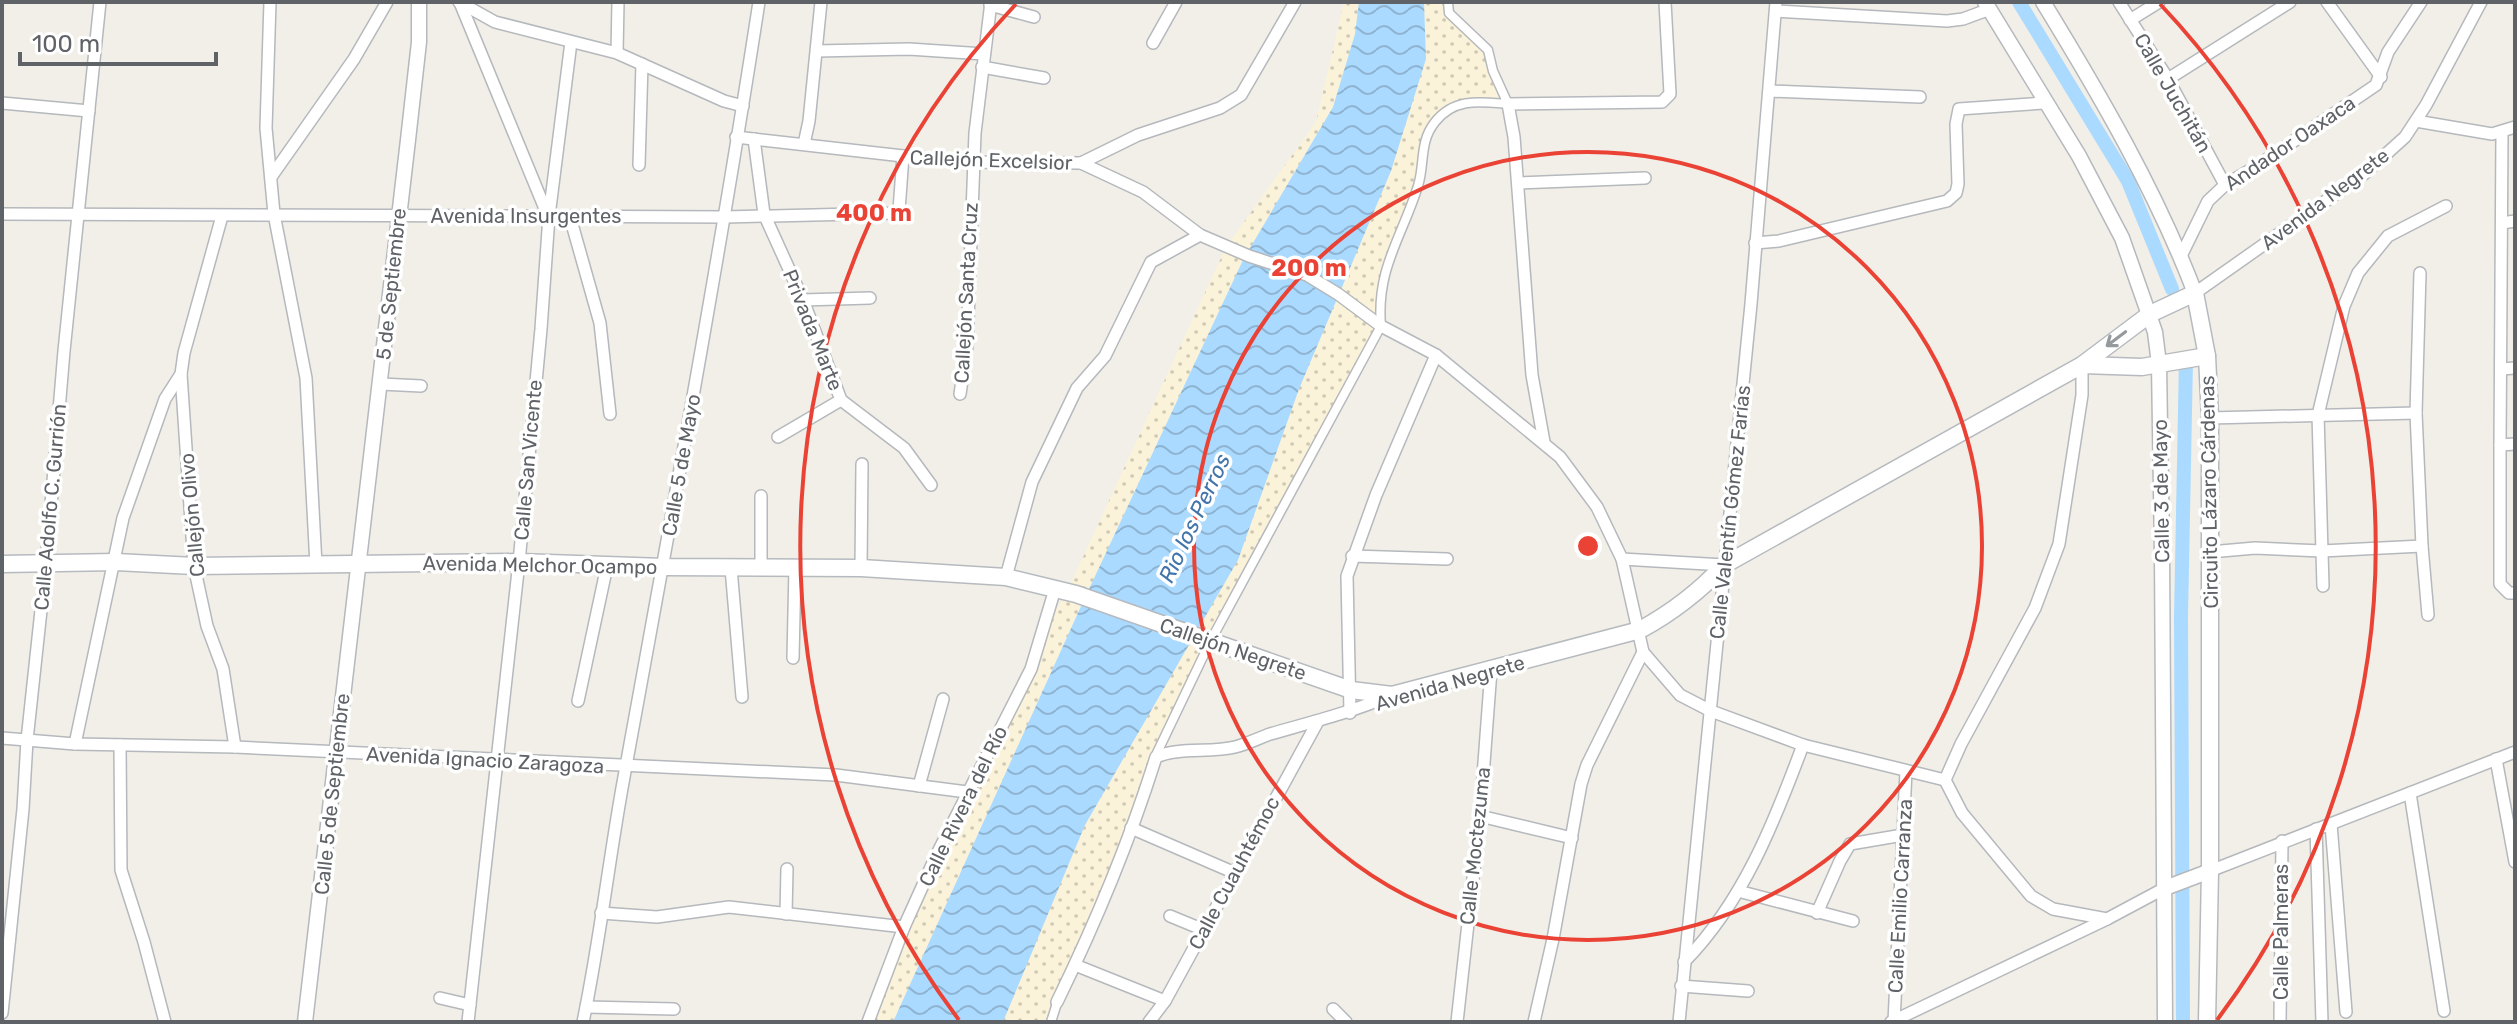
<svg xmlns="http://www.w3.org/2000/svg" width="2517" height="1024" viewBox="0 0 2517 1024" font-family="Rubik,sans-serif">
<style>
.sand{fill:url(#sand-dots)}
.water{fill:url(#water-waves)}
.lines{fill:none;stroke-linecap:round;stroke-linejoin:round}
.canal{stroke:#aadaff;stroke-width:14}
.pedestrian-casing{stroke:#b5b8bc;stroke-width:11}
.minor-casing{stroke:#b5b8bc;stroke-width:14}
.tertiary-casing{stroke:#b5b8bc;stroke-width:17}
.secondary-casing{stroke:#b6babf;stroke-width:19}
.pedestrian{stroke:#fff;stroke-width:8}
.minor{stroke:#fff;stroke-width:11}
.tertiary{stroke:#fff;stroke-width:14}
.secondary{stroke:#fff;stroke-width:16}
.oneway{stroke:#979a9d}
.ring{fill:none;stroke:#ea4335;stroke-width:4}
.labels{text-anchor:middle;stroke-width:7;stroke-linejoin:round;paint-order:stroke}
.street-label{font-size:20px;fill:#5f6368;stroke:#fff}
.water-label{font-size:22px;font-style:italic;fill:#4174aa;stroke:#fff}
.centre{fill:#ea4335;stroke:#fff;stroke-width:4}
.ring-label{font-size:24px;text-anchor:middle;font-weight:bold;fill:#ea4335;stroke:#fff;stroke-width:7;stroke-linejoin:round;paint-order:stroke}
</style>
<defs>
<pattern id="sand-dots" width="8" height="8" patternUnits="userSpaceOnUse" patternTransform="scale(2)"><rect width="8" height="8" fill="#fbf3d9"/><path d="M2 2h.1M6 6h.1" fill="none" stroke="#cec8b4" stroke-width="1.8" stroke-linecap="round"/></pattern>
<pattern id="water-waves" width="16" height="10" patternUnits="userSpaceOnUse" patternTransform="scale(2)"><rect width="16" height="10" fill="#aadaff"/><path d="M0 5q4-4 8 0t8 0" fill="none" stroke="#8eb4d2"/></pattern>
</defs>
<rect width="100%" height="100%" fill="#f1efe8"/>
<polygon class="sand" points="1344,2 1448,2 1449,13 1488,50 1508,104 1466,101 1436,120 1424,142 1420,183 1384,272 1381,326 1211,640 1051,1022 868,1022 904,927 1046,626 1067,592 1226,247 1316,122"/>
<polygon class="water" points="1359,2 1424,2 1426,59 1391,171 1299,389 1238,560 1085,825 1003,1022 893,1022 1082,604 1243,260 1333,107 1355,34"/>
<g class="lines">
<g class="canal">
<polyline points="2019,2 2128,181 2172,289"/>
<polyline points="2183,1022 2181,617 2186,359"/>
</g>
<g class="pedestrian-casing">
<g id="pedestrian">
<path d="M1155,757L1211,640L1381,326C1376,269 1402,237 1418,186C1425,164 1419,142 1435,122C1455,97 1481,102 1508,104L1493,71L1488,50L1449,13L1448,2"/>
<polyline points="1051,1022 1058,1000"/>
</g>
</g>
<g class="minor-casing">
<g id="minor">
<polyline points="270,2 266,128 274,214 306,378 316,565"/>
<polyline points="459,2 495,22 617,53 724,101 743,106"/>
<polyline points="2119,2 2168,79 2225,185"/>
<polyline points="2327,2 2381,77"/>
<polyline points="461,5 548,216"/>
<polyline points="990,5 1034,17"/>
<polyline points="1776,11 1947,21 1963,19 1990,9"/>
<polyline points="2130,20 2159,2"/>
<polyline points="1153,43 1176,2"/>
<polyline points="817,51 909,49 984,54"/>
<polyline points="617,53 618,2"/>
<polyline points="982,67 1044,78"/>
<polyline points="2168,79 2290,2"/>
<polyline points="1770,91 1920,97"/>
<polyline points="2,103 89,111"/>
<polyline points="2416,121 2492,134 2515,127"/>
<polyline points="736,137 903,156 973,162 1081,163 1143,192 1200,235 1249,256 1307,275 1338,294 1381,326 1436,355 1560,457 1597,507 1622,559 1643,652 1680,695 1711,711 1803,745 1945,780"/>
<polyline points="754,139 764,214 803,300 841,400 904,448 931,485"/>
<polyline points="804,144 809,121 821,2"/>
<polyline points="1081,163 1138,135 1220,108 1241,95 1295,2"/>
<polyline points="639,165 642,64"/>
<polyline points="271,177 354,59 387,2"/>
<polyline points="1518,183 1645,178"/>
<polyline points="2,214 725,217 895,213 899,210 903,156"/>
<polyline points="570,217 600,323 610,414"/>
<polyline points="2502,223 2515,221"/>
<polyline points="1755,243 1779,241 1947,201 1956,193 1958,184 1956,124 1959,109 2044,103"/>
<polyline points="2181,256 2208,201 2225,185 2257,166 2376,85 2388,52 2421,2"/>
<polyline points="2420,273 2416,413 2422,546 2428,615"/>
<polyline points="2195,293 2364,174 2405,137 2426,105 2481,2"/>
<polyline points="803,300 870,298"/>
<polyline points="2082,365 2082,395 2059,544 2035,608 1961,744 1945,780 1962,813 2031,896 2053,909 2107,919"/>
<polyline points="2501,369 2515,368"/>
<polyline points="181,374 194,566 207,626 223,669 235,747"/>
<polyline points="381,384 421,386"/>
<polyline points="960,394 967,346 975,133 991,2"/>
<polyline points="2210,418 2416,413"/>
<polyline points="778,437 841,400"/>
<polyline points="1544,442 1532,375 1514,137 1508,104 1662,102 1670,94 1665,2"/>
<polyline points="2515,444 2500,445 2500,584 2509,593 2515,593"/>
<polyline points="2500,445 2502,132"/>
<polyline points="2210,552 2255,548 2322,551 2422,546"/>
<polyline points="1352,556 1447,559"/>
<polyline points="1622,559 1724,565"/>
<polyline points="761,567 761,496"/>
<polyline points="731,568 742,697"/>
<polyline points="861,568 862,464"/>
<polyline points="1006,577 1032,482 1077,388 1105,356 1151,262 1200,235"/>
<polyline points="2323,586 2318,415 2344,306 2358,273 2388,236 2446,206"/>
<polyline points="793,658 795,567"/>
<polyline points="578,701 607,566"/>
<polyline points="1350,713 1347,576 1376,495 1436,355"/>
<polyline points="2,738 75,744 235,747 836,775 967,792"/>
<polyline points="75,744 123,518 165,399 181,374 184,353 222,216"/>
<polyline points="120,745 121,870 144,942 165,1022"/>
<polyline points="2496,759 2515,862"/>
<polyline points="919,786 943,699"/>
<polyline points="2410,793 2444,1011"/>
<polyline points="1480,816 1572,838"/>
<polyline points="2331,824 2346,1012"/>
<polyline points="1131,828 1235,873"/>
<polyline points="2316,829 2322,1022"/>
<polyline points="2210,871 2515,752"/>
<polyline points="1738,891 1853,921"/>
<polyline points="601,913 657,917 729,907 904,927"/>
<polyline points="1817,913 1840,861 1850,844 1903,835"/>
<polyline points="786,914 787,869"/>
<polyline points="1170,916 1204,930"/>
<path d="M1684,962C1743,902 1774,823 1803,745"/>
<polyline points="1075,965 1165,1001"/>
<polyline points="1681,986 1748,991"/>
<polyline points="440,998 470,1005"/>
<path d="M1057,1002C1095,924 1130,840 1156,757C1177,747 1211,753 1235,747C1247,744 1259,738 1270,734C1312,722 1349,713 1389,696"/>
<polyline points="586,1007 674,1009"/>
<polyline points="1333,1009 1346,1022"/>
<polyline points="2,1013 23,809 27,740 46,564 64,351 100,2"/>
<polyline points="468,1022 519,562 541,329 549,216 571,42"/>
<path d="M583,1022C600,941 609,858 624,777C671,519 719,261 759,2"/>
<polyline points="868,1022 904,927 937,854 1031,669 1055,589"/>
<polyline points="1149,1022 1165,1001 1317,723"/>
<polyline points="1457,1022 1480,816 1491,670"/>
<polyline points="1534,1022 1553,939 1581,784 1587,765 1643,652"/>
<polyline points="1679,1022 1751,304 1776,2"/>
<polyline points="1891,1022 2107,919 2165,888"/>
<polyline points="1894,1022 1906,771"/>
<polyline points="2280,1022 2282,841"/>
</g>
</g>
<g class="tertiary-casing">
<g id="tertiary">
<polyline points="1985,2 2079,156 2122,238 2155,332 2159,364 2162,553 2165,1022"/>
<path d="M2043,2C2100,95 2156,191 2195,293"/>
<polyline points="2165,888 2210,871"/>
<polyline points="305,1022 408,140 419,42 419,2"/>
</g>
</g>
<g class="secondary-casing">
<g id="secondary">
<polyline points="2082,365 2142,367 2207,356"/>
<path d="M2,564L116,562L194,566L519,562L664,567L861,568L1006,577L1076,594L1351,690L1392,695L1640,630C1673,612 1699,592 1724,565L2082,365L2150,314L2195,293L2207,356L2210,418V871L2207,1022"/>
</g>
</g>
<use href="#pedestrian" class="pedestrian"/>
<use href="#minor" class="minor"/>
<use href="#tertiary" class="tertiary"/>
<use href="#secondary" class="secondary"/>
</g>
<defs><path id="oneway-shaft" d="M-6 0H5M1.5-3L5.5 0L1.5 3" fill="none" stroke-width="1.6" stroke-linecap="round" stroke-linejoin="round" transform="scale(2)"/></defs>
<use class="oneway" href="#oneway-shaft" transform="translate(2116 339) rotate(143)"/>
<g class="ring">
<circle cx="1588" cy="546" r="394"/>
<path d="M959 1020A788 788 0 0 1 1016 4M2160 4A788 788 0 0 1 2217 1020"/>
</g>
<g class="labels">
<g class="street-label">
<text transform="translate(2173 93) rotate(60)" y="7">Calle Juchitán</text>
<text transform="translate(2290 143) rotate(-34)" y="7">Andador Oaxaca</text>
<text transform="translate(991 160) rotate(2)" y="7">Callejón Excelsior</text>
<text transform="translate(2325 199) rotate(-37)" y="7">Avenida Negrete</text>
<text x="526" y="223">Avenida Insurgentes</text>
<text transform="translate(391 284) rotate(-84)" y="7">5 de Septiembre</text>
<text transform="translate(966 293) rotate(-87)" y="7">Callejón Santa Cruz</text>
<text transform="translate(813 330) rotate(68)" y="7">Privada Marte</text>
<text transform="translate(528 460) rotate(-85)" y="7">Calle San Vicente</text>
<text transform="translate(681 465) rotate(-80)" y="7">Calle 5 de Mayo</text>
<text transform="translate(2161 491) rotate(-91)" y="7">Calle 3 de Mayo</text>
<text transform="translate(2209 492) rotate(-91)" y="7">Circuito Lázaro Cárdenas</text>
<text transform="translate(50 507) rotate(-85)" y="7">Calle Adolfo C. Gurrión</text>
<text transform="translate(1730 512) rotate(-84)" y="7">Calle Valentín Gómez Farías</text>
<text transform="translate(192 515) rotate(-95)" y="7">Callejón Olivo</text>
<text transform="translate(540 565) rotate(1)" y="7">Avenida Melchor Ocampo</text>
<text transform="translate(1233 649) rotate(19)" y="7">Callejón Negrete</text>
<text transform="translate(1450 683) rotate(-16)" y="7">Avenida Negrete</text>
<text transform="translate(485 760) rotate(3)" y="7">Avenida Ignacio Zaragoza</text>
<text transform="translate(332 794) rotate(-84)" y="7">Calle 5 de Septiembre</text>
<text transform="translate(963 806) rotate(-64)" y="7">Calle Rivera del Río</text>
<text transform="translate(1475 846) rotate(-84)" y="7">Calle Moctezuma</text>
<text transform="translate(1234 873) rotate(-62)" y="7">Calle Cuauhtémoc</text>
<text transform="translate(1900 896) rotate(-87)" y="7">Calle Emilio Carranza</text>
<text transform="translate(2281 932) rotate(-90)" y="7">Calle Palmeras</text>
</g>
<g class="water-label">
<text transform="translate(1194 518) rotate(-65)" y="8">Rio los Perros</text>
</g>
</g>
<circle cx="1588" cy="546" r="12" class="centre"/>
<g class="ring-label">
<text x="874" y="221">400 m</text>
<text x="1309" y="276">200 m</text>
</g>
<rect width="2517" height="1024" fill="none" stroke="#5f6368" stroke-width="8"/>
<path d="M20 52v12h196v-12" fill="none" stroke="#5f6368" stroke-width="4"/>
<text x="32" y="52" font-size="24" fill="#5f6368" stroke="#ffffff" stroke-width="6" paint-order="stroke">100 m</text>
</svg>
